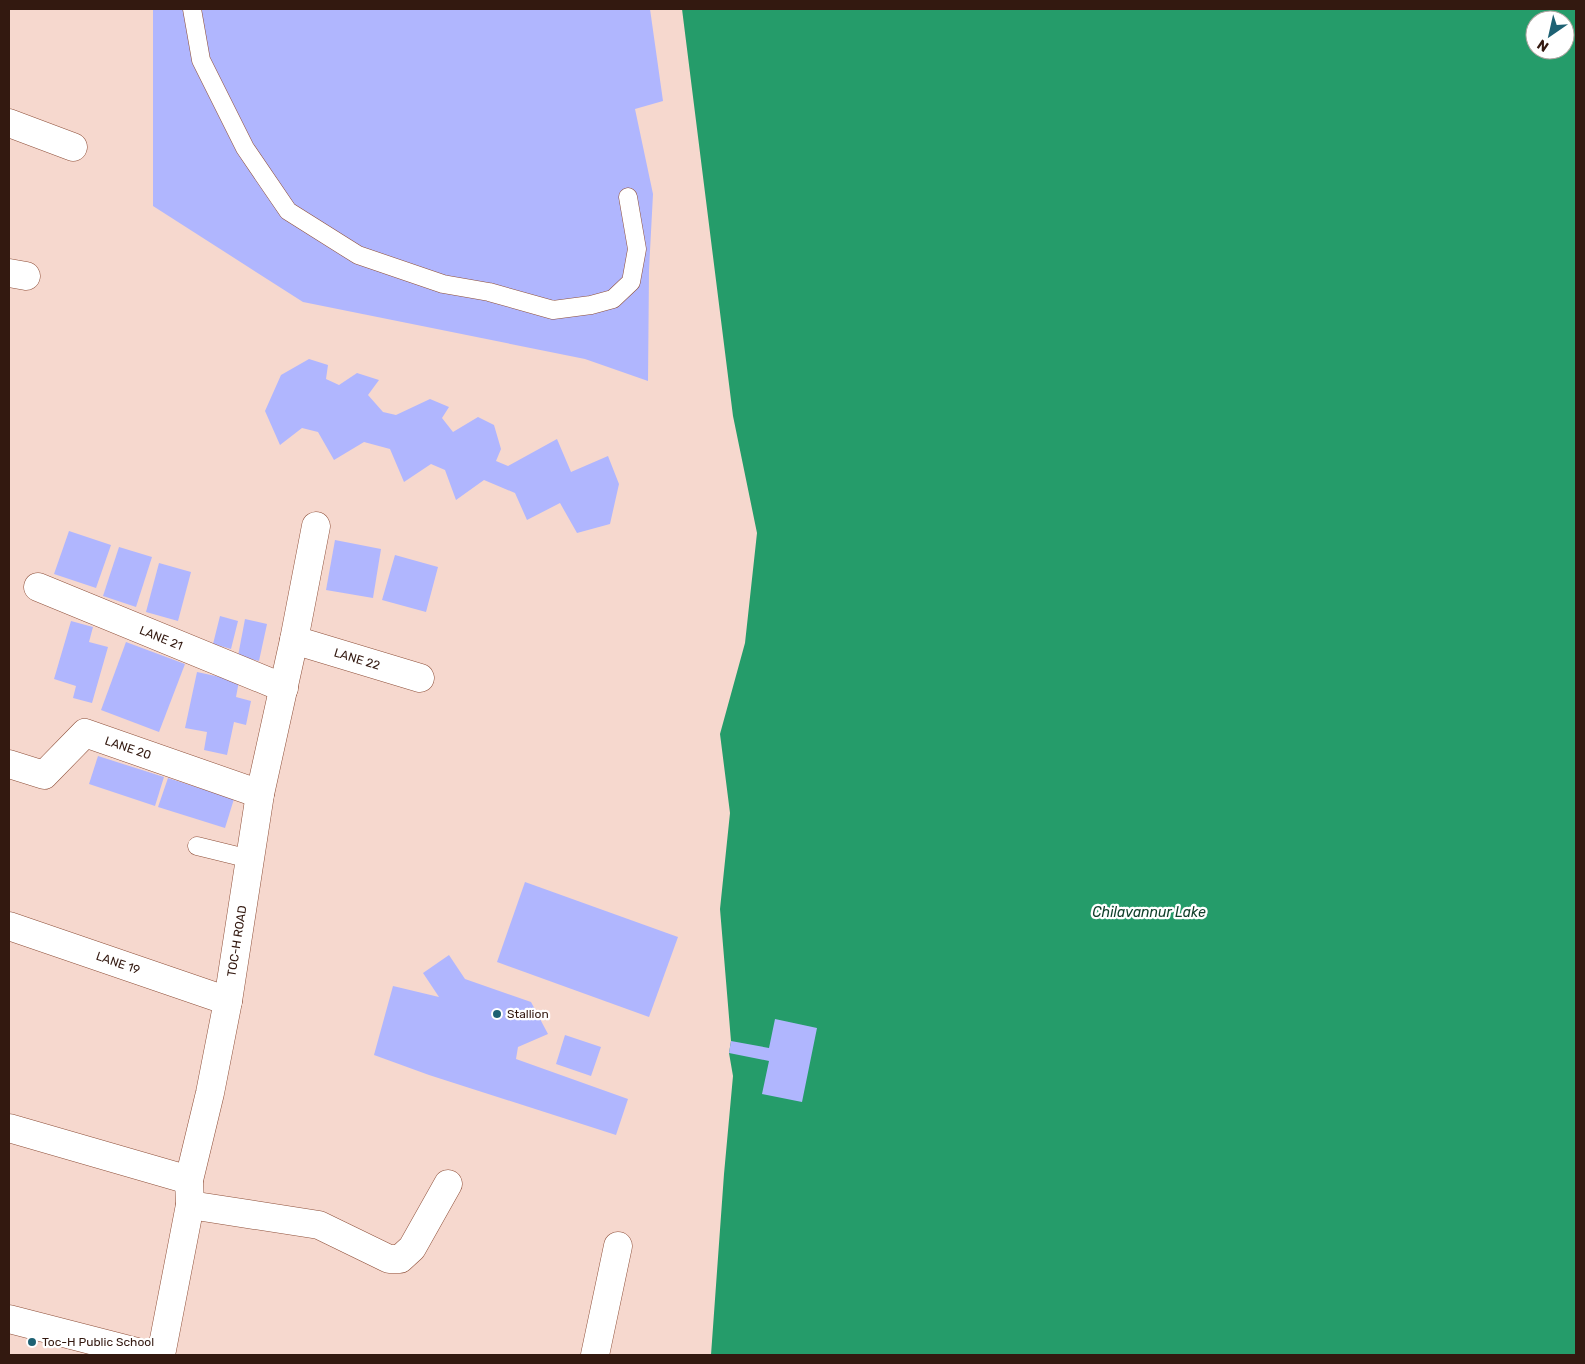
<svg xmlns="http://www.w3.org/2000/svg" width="1585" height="1364" viewBox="0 0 1585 1364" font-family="Rubik,sans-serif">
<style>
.water{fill:#259c6a;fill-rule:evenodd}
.building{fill:#b0b6fe}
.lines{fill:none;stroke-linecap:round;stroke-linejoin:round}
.lane-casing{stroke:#8e4f39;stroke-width:19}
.street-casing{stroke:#8e4f39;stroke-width:29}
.lane{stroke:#fff;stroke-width:18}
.street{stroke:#fff;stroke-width:28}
.poi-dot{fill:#1d6173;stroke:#fff;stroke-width:2}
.labels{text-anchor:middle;stroke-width:4.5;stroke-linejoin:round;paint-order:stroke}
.street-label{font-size:12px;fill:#331910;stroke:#fff}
.poi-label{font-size:12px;fill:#331910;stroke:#fff;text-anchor:start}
.water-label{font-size:14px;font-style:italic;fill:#11402b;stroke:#fff}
</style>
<rect width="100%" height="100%" fill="#f6d8ce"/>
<path class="water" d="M682,9H1576V1355H711L724,1174L733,1076L729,1053L731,1041L720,909L730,813L720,734L745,643L757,533L733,416ZM1535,20H1565V50H1535Z"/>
<g class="building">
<polygon points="153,9 650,9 663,101 635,109 653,194 649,270 648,381 585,359 303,302 153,206"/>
<polygon points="309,359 328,365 326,379 339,385 357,373 379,380 368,395 383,412 396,415 430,399 449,407 442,418 453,432 478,417 494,425 501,449 496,461 508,466 557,439 571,472 608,456 619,484 610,524 577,533 560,503 527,520 515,493 484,480 456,500 445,470 431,464 404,482 390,449 364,442 334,460 318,432 302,428 280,445 265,411 281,375"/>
<polygon points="69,531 111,545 96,588 54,574"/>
<polygon points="335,540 381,549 373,598 326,590"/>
<polygon points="119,547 152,557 136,607 103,596"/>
<polygon points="395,555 438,567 426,612 382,600"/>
<polygon points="159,563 191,572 178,621 146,612"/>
<polygon points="220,616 238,621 231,649 213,644"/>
<polygon points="245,619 267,624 259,661 238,656"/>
<polygon points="71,621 93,627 89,642 108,647 92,703 73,698 76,686 54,679"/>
<polygon points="126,642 185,664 159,732 101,710"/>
<polygon points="197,672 239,681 236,697 251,701 246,725 234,722 227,755 204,750 207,732 185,728"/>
<polygon points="98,756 164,777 155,806 89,784"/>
<polygon points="168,778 234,799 225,828 158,807"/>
<polygon points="525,882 678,937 649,1017 497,962"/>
<polygon points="449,955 465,979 531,1002 548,1034 518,1047 516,1059 628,1099 616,1135 429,1075 374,1055 393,986 439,997 423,973"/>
<polygon points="775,1019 817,1028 802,1102 762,1094 769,1061 729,1053 731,1041 769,1048"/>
<polygon points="565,1035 601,1047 591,1076 556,1064"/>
</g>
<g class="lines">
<g class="lane-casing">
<g id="lane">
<polyline points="192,9 201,60 245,148 288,211 358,255 443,284 489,292 553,310 591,305 613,299 631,282 637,249 628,197"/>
<polyline points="197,846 250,859"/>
</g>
</g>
<g class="street-casing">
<g id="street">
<polyline points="9,123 73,147"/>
<polyline points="9,273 26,276"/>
<polyline points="38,587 284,688"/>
<polyline points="294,640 420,678"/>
<polyline points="9,764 44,775 85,733 260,794"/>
<polyline points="9,926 228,1001"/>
<polyline points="9,1128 189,1180"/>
<polyline points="190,1205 319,1225 389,1259 400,1259 412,1248 448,1184"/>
<polyline points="9,1319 149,1355"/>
<polyline points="161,1355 190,1205 189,1180 210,1093 228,1001 260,794 294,640 316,526"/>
<polyline points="595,1355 618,1246"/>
</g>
</g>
<use href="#lane" class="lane"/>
<use href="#street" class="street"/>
</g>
<g class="poi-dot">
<circle cx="497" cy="1014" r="5"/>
<circle cx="32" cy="1342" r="5"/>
</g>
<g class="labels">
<g class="street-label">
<text transform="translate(161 638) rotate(22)" y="4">LANE 21</text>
<text transform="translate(357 659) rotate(17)" y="4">LANE 22</text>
<text transform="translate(128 748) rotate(19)" y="4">LANE 20</text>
<text transform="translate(237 941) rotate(-81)" y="4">TOC-H ROAD</text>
<text transform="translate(118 963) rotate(19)" y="4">LANE 19</text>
</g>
<g class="poi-label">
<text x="507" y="1018">Stallion</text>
<text x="42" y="1346">Toc-H Public School</text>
</g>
<g class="water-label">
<text x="1149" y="917">Chilavannur Lake</text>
</g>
</g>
<rect width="1585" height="1364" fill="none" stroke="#331910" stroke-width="20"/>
<g transform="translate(1550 35) rotate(214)"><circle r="24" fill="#ffffff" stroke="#ada39f"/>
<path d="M0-4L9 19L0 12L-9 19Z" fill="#1d6173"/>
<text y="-8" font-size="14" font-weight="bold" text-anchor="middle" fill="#331910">N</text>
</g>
</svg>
